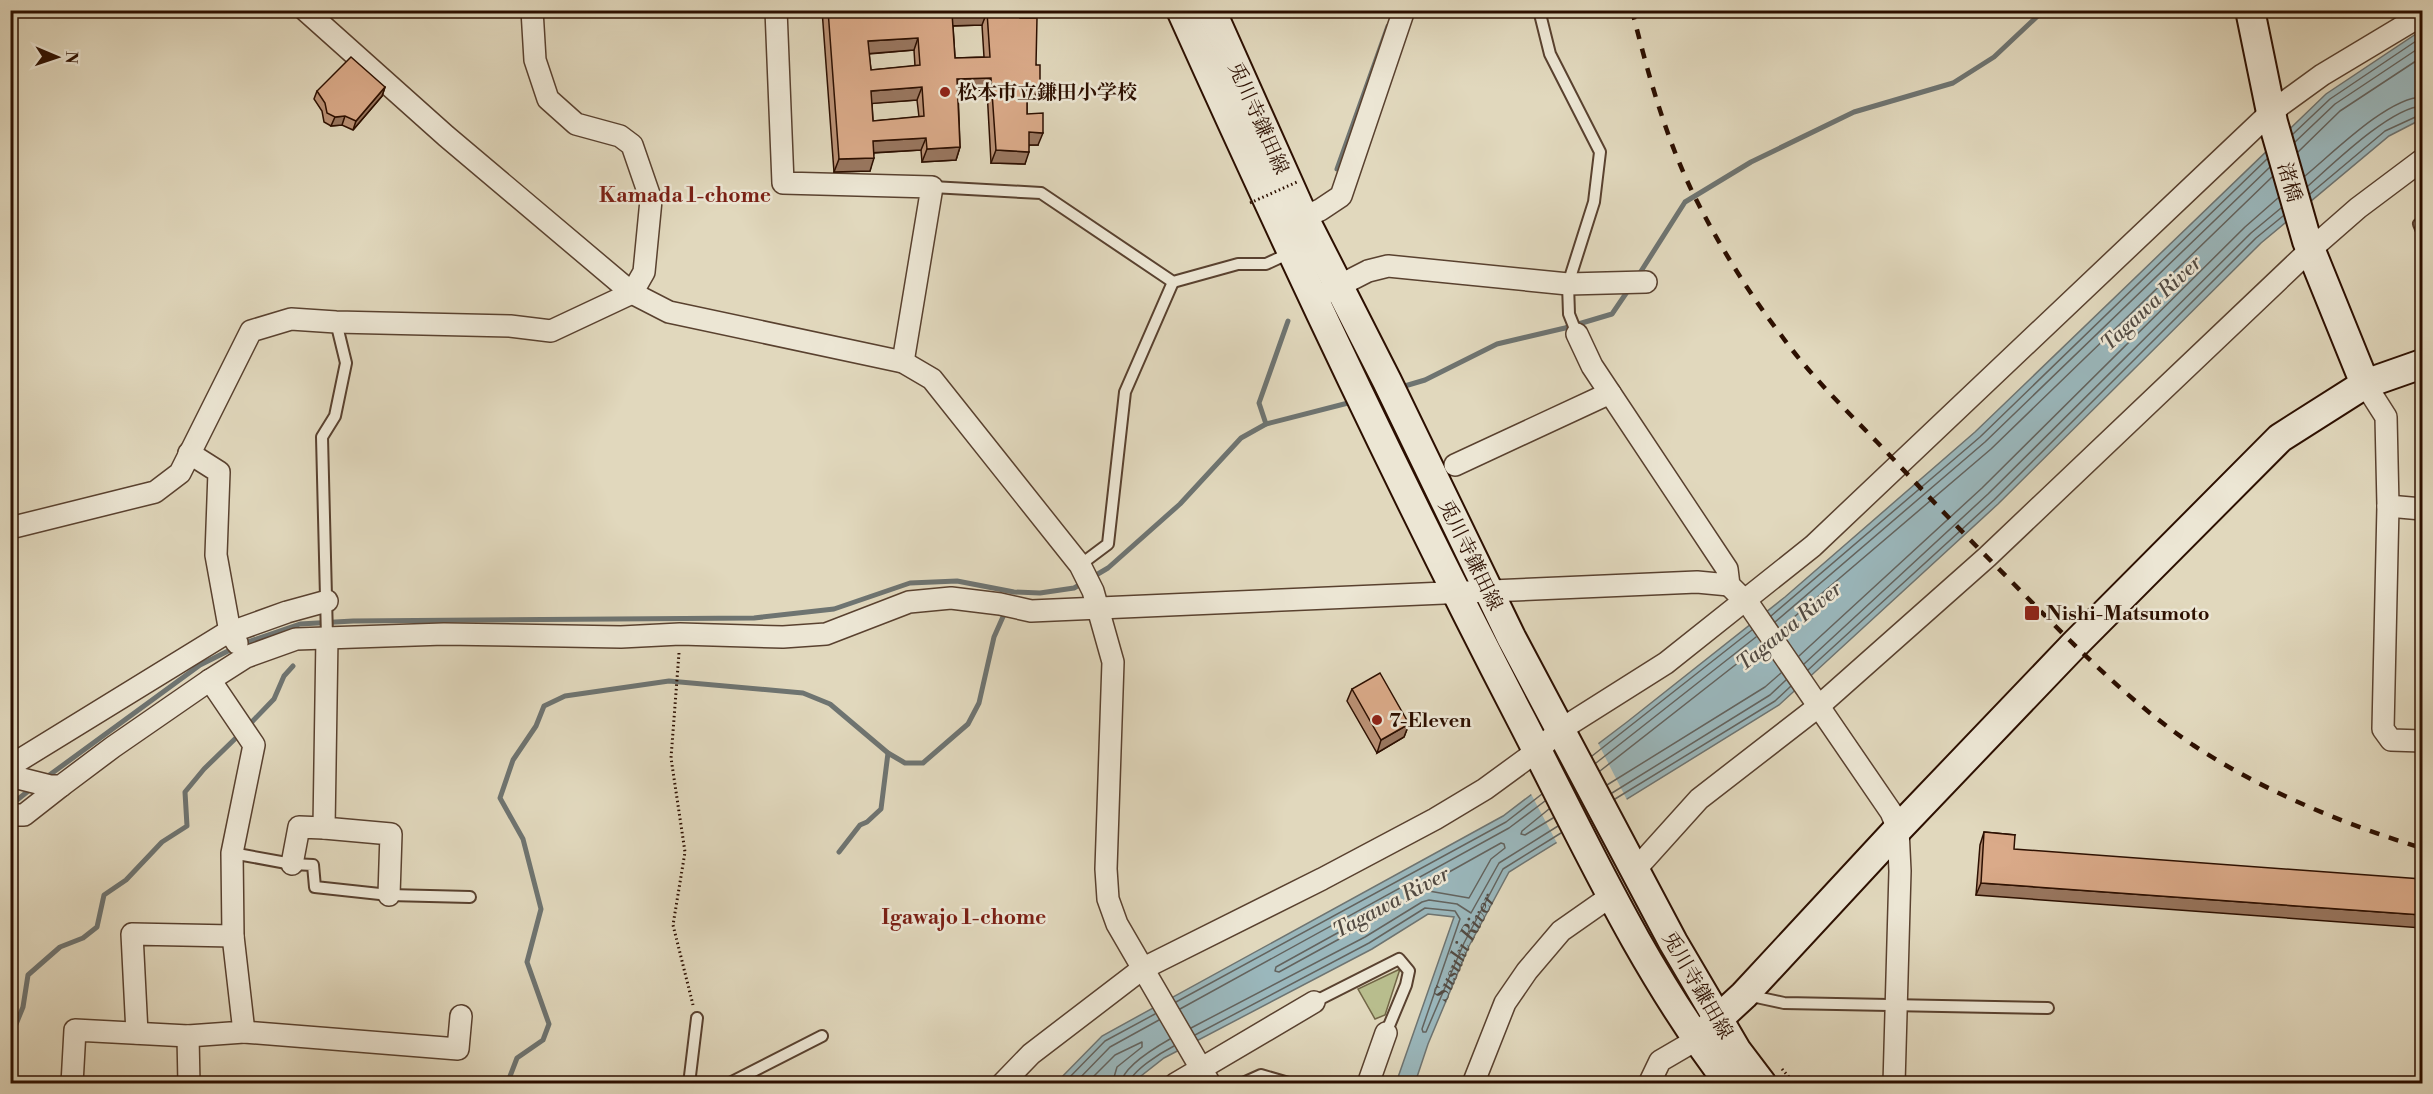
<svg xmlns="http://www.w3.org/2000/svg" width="2433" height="1094" viewBox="0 0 2433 1094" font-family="'Libre Bodoni','Noto Serif JP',serif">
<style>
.green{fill:#b8bd8d;stroke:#726646;stroke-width:1.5}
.water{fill:#9ab7bc;stroke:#6e7471;stroke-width:1.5}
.pier{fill:#e1d8bd}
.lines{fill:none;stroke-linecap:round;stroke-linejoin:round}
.shore{stroke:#63635e;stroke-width:1.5}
.stream{stroke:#6e7471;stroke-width:5}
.lane-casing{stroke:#59412f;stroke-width:14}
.street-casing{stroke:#59412f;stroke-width:24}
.secondary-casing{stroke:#2c0f00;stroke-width:32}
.path{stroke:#2c0f00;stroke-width:3;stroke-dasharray:1.5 3;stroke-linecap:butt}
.lane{stroke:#ece6d4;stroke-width:10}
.street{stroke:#ece6d4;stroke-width:21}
.secondary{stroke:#ece6d4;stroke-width:28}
.rail{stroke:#2c0f00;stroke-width:4.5;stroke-dasharray:10 10;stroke-linecap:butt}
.path-bridge{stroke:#2c0f00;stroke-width:3;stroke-dasharray:1.5 3;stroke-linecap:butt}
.wall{fill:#bb9276;stroke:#2c0f00;stroke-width:1.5;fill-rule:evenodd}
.shaded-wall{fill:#997760;stroke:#2c0f00;stroke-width:1.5}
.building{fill:#daaa89;stroke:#2c0f00;stroke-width:1.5;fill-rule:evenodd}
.poi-dot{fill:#8f2418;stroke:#ece6d4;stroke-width:2}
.labels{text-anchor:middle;stroke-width:5;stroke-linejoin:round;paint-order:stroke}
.poi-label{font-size:20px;font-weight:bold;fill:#2c0f00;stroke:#ece6d4;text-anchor:start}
.street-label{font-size:20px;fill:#2c0f00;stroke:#ece6d4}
.neighbourhood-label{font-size:21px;font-weight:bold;fill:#7a1f14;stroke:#ece6d4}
.water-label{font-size:21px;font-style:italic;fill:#524a42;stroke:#ece6d4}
</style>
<rect width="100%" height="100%" fill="#e1d8bd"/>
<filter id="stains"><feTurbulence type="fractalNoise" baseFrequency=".00333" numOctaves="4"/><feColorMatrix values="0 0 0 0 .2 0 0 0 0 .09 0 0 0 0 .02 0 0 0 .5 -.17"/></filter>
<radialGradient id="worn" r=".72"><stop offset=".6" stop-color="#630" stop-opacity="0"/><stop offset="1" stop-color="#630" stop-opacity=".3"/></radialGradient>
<polygon class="green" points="1400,969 1385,1015 1375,1019 1358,989"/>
<polygon class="water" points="2422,30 2422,119 2389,136 2261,243 1998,504 1779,705 1509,872 1469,946 1428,1044 1415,1083 1396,1083 1454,917 1428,914 1372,949 1164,1058 1132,1083 1055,1084 1102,1036 1503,816 1627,722 1785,597 1975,432 2326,94"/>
<polygon class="pier" points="1597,741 1628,802 1558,845 1530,792"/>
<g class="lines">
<g class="shore">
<polyline points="2293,134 2330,99 2422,37"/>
<polyline points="2295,142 2335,104 2422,46"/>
<polyline points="2298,152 2340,111 2422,57"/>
<path d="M2305,176C2332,154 2387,98 2422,97"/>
<path d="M2308,186C2333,164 2390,108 2422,106"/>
<polyline points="2310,194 2385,131 2422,114"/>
<polyline points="1771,616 1980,437 2267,159"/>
<polyline points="1775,622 1985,442 2270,167"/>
<polyline points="1780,629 1991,449 2272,177"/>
<polyline points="1799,656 1982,488 2245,227 2278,198"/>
<polyline points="1804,664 1988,494 2251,233 2281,208"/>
<polyline points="1808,670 1994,500 2256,238 2283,216"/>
<polyline points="1592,756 1752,630"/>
<polyline points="1596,763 1756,637"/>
<polyline points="1600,771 1762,644"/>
<polyline points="1607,785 1765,687 1781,673"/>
<polyline points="1612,793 1770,695 1786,680"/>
<polyline points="1615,799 1775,701 1791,686"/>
<polyline points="1549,809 1522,831 1521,834 1525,835 1553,818"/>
<polygon points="1501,843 1504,844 1505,848 1491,859 1469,898 1423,890 1424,886"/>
<polygon points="1379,910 1383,911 1383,915 1279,972 1275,971 1276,967"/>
<polyline points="1176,1002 1506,822 1542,794"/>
<polyline points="1180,1009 1509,828 1545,801"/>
<polyline points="1191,1028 1365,937 1422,902 1429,900 1457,904 1471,913 1499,863 1558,826"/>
<path id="s1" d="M1195,1035L1369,943L1425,908L1455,911L1460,919L1422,1029L1423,1032H1426L1464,943L1503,869L1561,833"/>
<polyline points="1063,1084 1105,1041 1155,1014"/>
<polyline points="1074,1084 1110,1047 1159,1020"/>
<polyline points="1086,1084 1115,1055 1142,1042 1142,1047 1117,1067 1112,1084"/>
<path d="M1121,1084C1122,1067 1156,1047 1170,1039"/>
<path d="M1129,1084C1131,1071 1162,1052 1174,1046"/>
</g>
<g class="stream">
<polyline points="1337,169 1388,26"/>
<polyline points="1638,276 1685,202 1751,162 1854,112 1953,83 1994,57 2044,10"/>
<polyline points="1398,388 1425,380 1497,344 1565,328 1612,314 1629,289"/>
<polyline points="1266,424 1259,403 1288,321"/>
<polyline points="1091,578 1108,568 1180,504 1241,438 1266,424 1352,402"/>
<polyline points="242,644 300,624 353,621 754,618 834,609 910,583 957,581 1014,592 1040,593 1074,588 1083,583"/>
<polyline points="248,726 274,699 284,676 293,666"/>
<polyline points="44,779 200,665 234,648"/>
<polyline points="10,798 17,800 32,788"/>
<polyline points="839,852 860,825 867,822 881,809 888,753"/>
<polyline points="10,1039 23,1007 28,975 60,947 83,938 97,927 104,895 126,880 162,842 187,826 185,792 204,769 241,733"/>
<polyline points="10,1081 12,1084"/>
<polyline points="507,1084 517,1058 543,1040 549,1024 527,962 541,909 523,839 500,798 513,760 536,726 544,706 565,696 669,681 803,693 830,704 888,753 905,763 923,763 968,724 979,703 994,637 1006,610"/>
</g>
<g class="lane-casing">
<g id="lane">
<polyline points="1539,10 1550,54 1600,152 1594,202 1568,284 1569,314 1577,334"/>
<polyline points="932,187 1041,193 1173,282 1238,264 1266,264 1292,252"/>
<polyline points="2422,222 2419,224 2422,231"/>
<polyline points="1080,565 1108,544 1125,392 1173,282"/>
<polyline points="327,637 322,437 335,416 346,363 336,322"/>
<polyline points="232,853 292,864 313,865 315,887 389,895 470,897"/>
<polyline points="1747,995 1784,1003 2048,1008"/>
<polyline points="1314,1002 1399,959 1409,971 1406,985 1386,1033"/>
<polyline points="689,1084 697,1018"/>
<polyline points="728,1084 822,1036"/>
<polyline points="1241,1084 1261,1075 1292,1084"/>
</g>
</g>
<g class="street-casing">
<g id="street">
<polyline points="305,10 446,136 632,293 669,312 903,362 932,379 1080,565 1093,591 1113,662 1106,869 1108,899 1117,924 1210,1084"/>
<polyline points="776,10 783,183 932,187 903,362"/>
<polyline points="1292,222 1320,210 1341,196 1404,10"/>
<polyline points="1325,293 1368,271 1388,266 1568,284 1646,282"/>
<polyline points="1577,334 1592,366 1727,569 1729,585 1750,606 1891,812 1898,829 1900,871 1894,1084"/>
<polyline points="2365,384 2386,417 2388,506 2383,729 2391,740 2422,741"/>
<polyline points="189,453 219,472 216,555 230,632 237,643"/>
<polyline points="1455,465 1610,393"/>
<polyline points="2388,506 2422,509"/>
<polyline points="10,528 155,492 180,473 251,331 291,319 336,322 510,326 551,331 632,293 644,272 651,200 632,145 620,136 576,124 548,99 535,60 532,10"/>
<polyline points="327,637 324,828 391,834 389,895"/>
<polyline points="10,766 223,635 287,612 327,601"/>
<polyline points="10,776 50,786 61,786 113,747 210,680 246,657 296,639 444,634 621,637 680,634 783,637 826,634 909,602 951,598 1000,604 1031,611 1697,582 1729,585"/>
<polyline points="10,815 24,815 61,786"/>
<polyline points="292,864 299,827 324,828"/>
<polyline points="1635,870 1699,799 1819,706 1987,557 2310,250 2358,208 2422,160"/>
<polyline points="244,1032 458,1049 461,1016"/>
<polyline points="137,1033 132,934 233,936"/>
<polyline points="188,1036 189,1084"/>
<polyline points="72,1084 75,1030 188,1036 244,1032 233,936 232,853 254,745 210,680"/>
<polyline points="1002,1084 1031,1054 1142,969 1322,879 1435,819 1485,789 1537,751 1560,730 1666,663 1813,546 2271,112 2322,75 2422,15"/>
<polyline points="1175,1084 1314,1002"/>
<polyline points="1368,1084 1386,1033"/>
<polyline points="1473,1084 1505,1003 1527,971 1561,931 1611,896"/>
<polyline points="1649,1084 1660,1061 1696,1040"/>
</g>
</g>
<g class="secondary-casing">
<g id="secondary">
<path d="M1181,10C1289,250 1401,488 1522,721C1586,845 1644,973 1730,1084"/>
<polyline points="1211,10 1304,218 1387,381 1511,637 1673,942 1737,1051 1762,1084"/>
<polyline points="2250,10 2273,122 2307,241 2365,384"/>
<polyline points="1704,1032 1744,995 1898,829 2074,645 2280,438 2365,384 2422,364"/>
</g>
</g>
<g class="path">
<polyline points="679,653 671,758 685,852 673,925 693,1005"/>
<polyline points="1782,1069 1795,1084"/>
</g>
<use href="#lane" class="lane"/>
<use href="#street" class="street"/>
<use href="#secondary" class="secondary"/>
<path class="rail" d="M1632,10C1649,78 1668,147 1701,209C1724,253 1751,296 1781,335C1809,374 1844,408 1877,442C1916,483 1954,524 1994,564C2057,627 2118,694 2193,745C2263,791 2343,824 2422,848"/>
<polyline class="path-bridge" points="1250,203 1297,182"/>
</g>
<g class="wall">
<path d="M822,10H1020V18L1036,65L1040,85L1035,97H1027V114L1038,145H1029L1025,164L991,163L987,90L958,91L960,147L956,160L922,162L921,150L874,153L870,171L834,172ZM982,25L984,57L955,58L953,26ZM914,50L915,66L871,70L869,54ZM917,100L919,117L873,121L872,103Z"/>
<polygon points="385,87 382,96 353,130 342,125 331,126 324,122 322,111 314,99 317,91"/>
<polygon points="1352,689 1409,724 1404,737 1377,753 1347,701"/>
<polygon points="1984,832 2015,835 1976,895 1980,845"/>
</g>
<g class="shaded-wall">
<polygon points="987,12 982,25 948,26 952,13"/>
<polygon points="918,38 914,50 864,54 868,41"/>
<polygon points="991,78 987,90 952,91 957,79"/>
<polygon points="1027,85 1040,85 1035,97 1022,97"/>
<polygon points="385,87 382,96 353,130 356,121"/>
<polygon points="922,87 917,100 866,104 871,91"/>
<polygon points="345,116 342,125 331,126 335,117"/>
<polygon points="1029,132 1043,133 1038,145 1024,145"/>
<polygon points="926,138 921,150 868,153 873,141"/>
<polygon points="960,147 956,160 922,162 927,149"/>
<polygon points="996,150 1029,152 1025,164 991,163"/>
<polygon points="874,158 870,171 834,172 839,159"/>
<polygon points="1409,724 1404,737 1377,753 1381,740"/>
<polygon points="1981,883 2422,915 2422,928 1976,895"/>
</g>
<g class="building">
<path d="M828,10H1020V18H1037L1036,65H1040V85H1027V114L1043,113V133L1029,132V152L996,150L991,78L957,79L960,147L927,149L926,138L873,141L874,158L839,159ZM987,12L990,57L955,58L952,13ZM918,38L920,65L871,70L868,41ZM922,87L924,116L873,121L871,91Z"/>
<polygon points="351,57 385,87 356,121 345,116 335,117 327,113 325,103 317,91"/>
<polygon points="1380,673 1409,724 1381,740 1352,689"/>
<polygon points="1984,832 2015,835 2014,849 2422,879 2422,915 1981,883"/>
<polygon points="1353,1080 1353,1083 1336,1083 1335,1081"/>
</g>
<g class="poi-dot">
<circle cx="945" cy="92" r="6"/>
<rect x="2024" y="605" width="16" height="16" rx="3"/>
<circle cx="1377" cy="720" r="6"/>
</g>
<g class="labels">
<g class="poi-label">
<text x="957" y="99">松本市立鎌田小学校</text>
<text x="2046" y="620">Nishi-Matsumoto</text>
<text x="1389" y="727">7-Eleven</text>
</g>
<g class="street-label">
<text transform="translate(1259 118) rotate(66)" y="7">兎川寺鎌田線</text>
<text transform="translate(2290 182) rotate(74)" y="7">渚橋</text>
<text transform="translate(1471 555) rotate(64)" y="7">兎川寺鎌田線</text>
<text transform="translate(1698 985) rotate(60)" y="7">兎川寺鎌田線</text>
</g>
<g class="neighbourhood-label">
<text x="685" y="202">Kamada 1-chome</text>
<text x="964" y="924">Igawajo 1-chome</text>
</g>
<g class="water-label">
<text transform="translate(2151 303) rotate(-43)" y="7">Tagawa River</text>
<text transform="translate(1789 626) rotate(-39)" y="7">Tagawa River</text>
<text transform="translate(1391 902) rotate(-28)" y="7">Tagawa River</text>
<text dy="7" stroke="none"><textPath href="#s1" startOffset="518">Susuki River</textPath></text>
</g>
</g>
<rect width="2433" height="1094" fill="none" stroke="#e1d8bd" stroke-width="36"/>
<rect x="12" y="12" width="2409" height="1070" fill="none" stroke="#2c0f00" stroke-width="3"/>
<rect x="18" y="18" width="2397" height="1058" fill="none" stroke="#2c0f00" stroke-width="1.5"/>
<g transform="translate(57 57) rotate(92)" stroke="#ece6d4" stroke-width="4.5" paint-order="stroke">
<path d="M0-4.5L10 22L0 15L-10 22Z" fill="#2c0f00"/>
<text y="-9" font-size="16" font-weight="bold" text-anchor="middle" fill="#2c0f00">N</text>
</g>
<rect width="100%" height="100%" filter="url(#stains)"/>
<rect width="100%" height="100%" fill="url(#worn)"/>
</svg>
